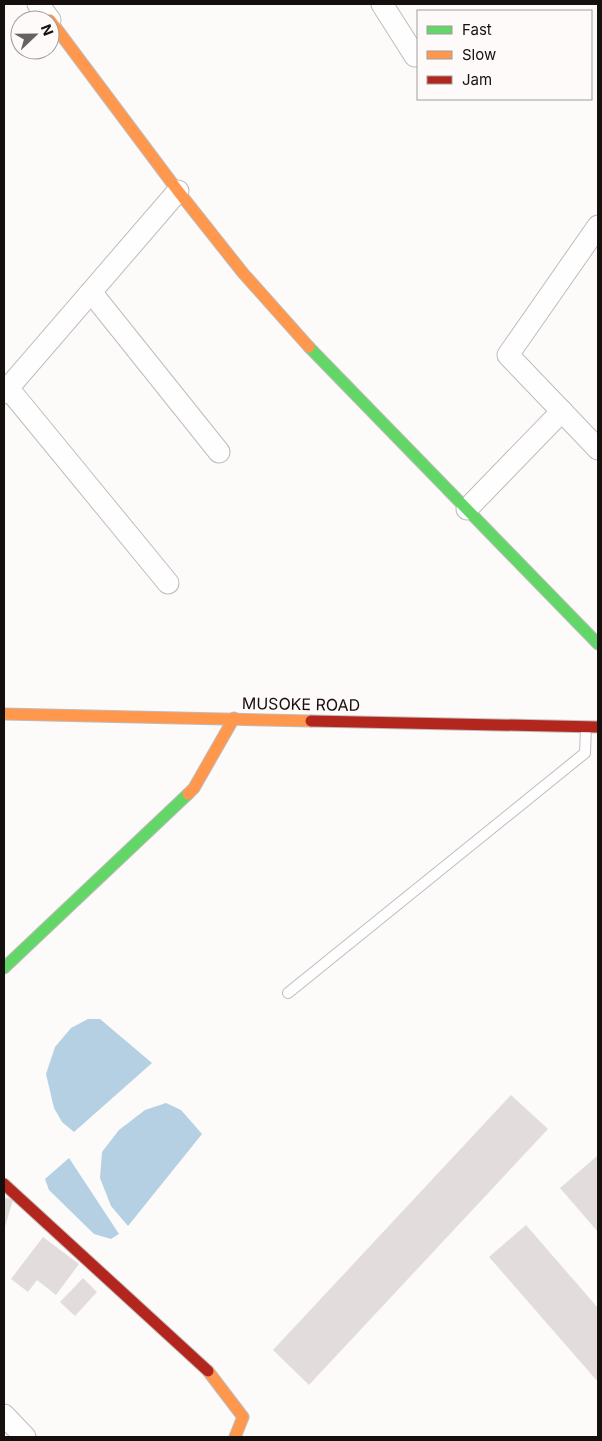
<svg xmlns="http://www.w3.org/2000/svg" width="602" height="1441" viewBox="0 0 602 1441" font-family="Inter,sans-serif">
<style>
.water{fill:#b4d0e2}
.building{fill:#e2dddc}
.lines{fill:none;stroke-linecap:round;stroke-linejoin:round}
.lane-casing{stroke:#c0bcbb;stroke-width:12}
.street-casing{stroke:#c0bcbb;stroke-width:23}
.fast-casing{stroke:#c0bcbb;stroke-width:13}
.slow-casing{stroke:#c0bcbb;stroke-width:13}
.jam-casing{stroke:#c0bcbb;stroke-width:13}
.lane{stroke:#fffefe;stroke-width:10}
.street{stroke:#fffefe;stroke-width:21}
.fast{stroke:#63d668;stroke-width:11}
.slow{stroke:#ff974d;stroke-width:11}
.jam{stroke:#b3261e;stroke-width:11}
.labels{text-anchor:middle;stroke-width:4;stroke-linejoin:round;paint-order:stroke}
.street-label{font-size:16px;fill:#150f0d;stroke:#fefaf9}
</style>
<rect width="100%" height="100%" fill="#fdfbfa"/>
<g class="water">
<polygon points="88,1019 100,1019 152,1063 74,1132 62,1122 54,1108 46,1074 55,1047 71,1028"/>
<polygon points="166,1103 181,1110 202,1134 128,1226 111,1206 100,1178 102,1152 119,1130 145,1110"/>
<polygon points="69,1158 119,1234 111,1239 94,1234 49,1190 45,1179"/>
</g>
<g class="building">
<polygon points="511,1095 548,1129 309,1385 273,1350"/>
<polygon points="597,1156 598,1158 598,1232 560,1188"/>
<polygon points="4,1197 13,1200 4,1230"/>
<polygon points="526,1225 598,1308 598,1382 489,1257"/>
<polygon points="43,1237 79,1264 56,1295 37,1280 28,1292 11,1279"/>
<polygon points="83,1278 97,1292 75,1316 60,1302"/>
</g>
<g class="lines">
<g class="lane-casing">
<polyline id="lane" points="288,993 585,753 586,727"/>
</g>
<g class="street-casing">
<g id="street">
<polyline points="38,4 50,20"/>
<polyline points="382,4 415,56"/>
<polyline points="598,226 508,355 598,449"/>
<polyline points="91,292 219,452"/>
<polyline points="8,388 168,583"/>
<polyline points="4,393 178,191"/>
<polyline points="467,509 562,411"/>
<polyline points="4,1415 25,1437"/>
</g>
</g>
<g class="fast-casing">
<g id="fast">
<polyline points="309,347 598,644"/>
<polyline points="4,968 188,794"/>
</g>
</g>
<g class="slow-casing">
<g id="slow">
<polyline points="50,20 178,191 243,273 309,347"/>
<polyline points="4,714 311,721"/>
<polyline points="188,794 194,788 234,718"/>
<polyline points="208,1371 243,1417 235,1437"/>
</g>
</g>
<g class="jam-casing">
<g id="jam">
<polyline points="311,721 598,727"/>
<polyline points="4,1184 208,1371"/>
</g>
</g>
<use href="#lane" class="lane"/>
<use href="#street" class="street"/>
<use href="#fast" class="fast"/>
<use href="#slow" class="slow"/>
<use href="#jam" class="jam"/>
</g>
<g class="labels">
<g class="street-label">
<text transform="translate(301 704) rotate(1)" y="6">MUSOKE ROAD</text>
</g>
</g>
<rect width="602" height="1441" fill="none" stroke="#150f0d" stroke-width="10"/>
<rect x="417" y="10" width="175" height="90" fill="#fefaf9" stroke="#a19c9b"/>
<rect x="427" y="26" width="25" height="8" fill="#63d668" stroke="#a19c9b"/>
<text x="462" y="35" font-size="15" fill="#150f0d">Fast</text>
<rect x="427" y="51" width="25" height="8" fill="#ff974d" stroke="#a19c9b"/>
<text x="462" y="60" font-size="15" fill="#150f0d">Slow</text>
<rect x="427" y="76" width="25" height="8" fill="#b3261e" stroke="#a19c9b"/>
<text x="462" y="85" font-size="15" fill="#150f0d">Jam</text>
<g transform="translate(35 35) rotate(68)"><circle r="24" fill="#fefaf9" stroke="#a19c9b"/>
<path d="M0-4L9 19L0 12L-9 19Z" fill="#666260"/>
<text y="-8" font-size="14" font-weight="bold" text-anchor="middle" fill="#150f0d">N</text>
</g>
</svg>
